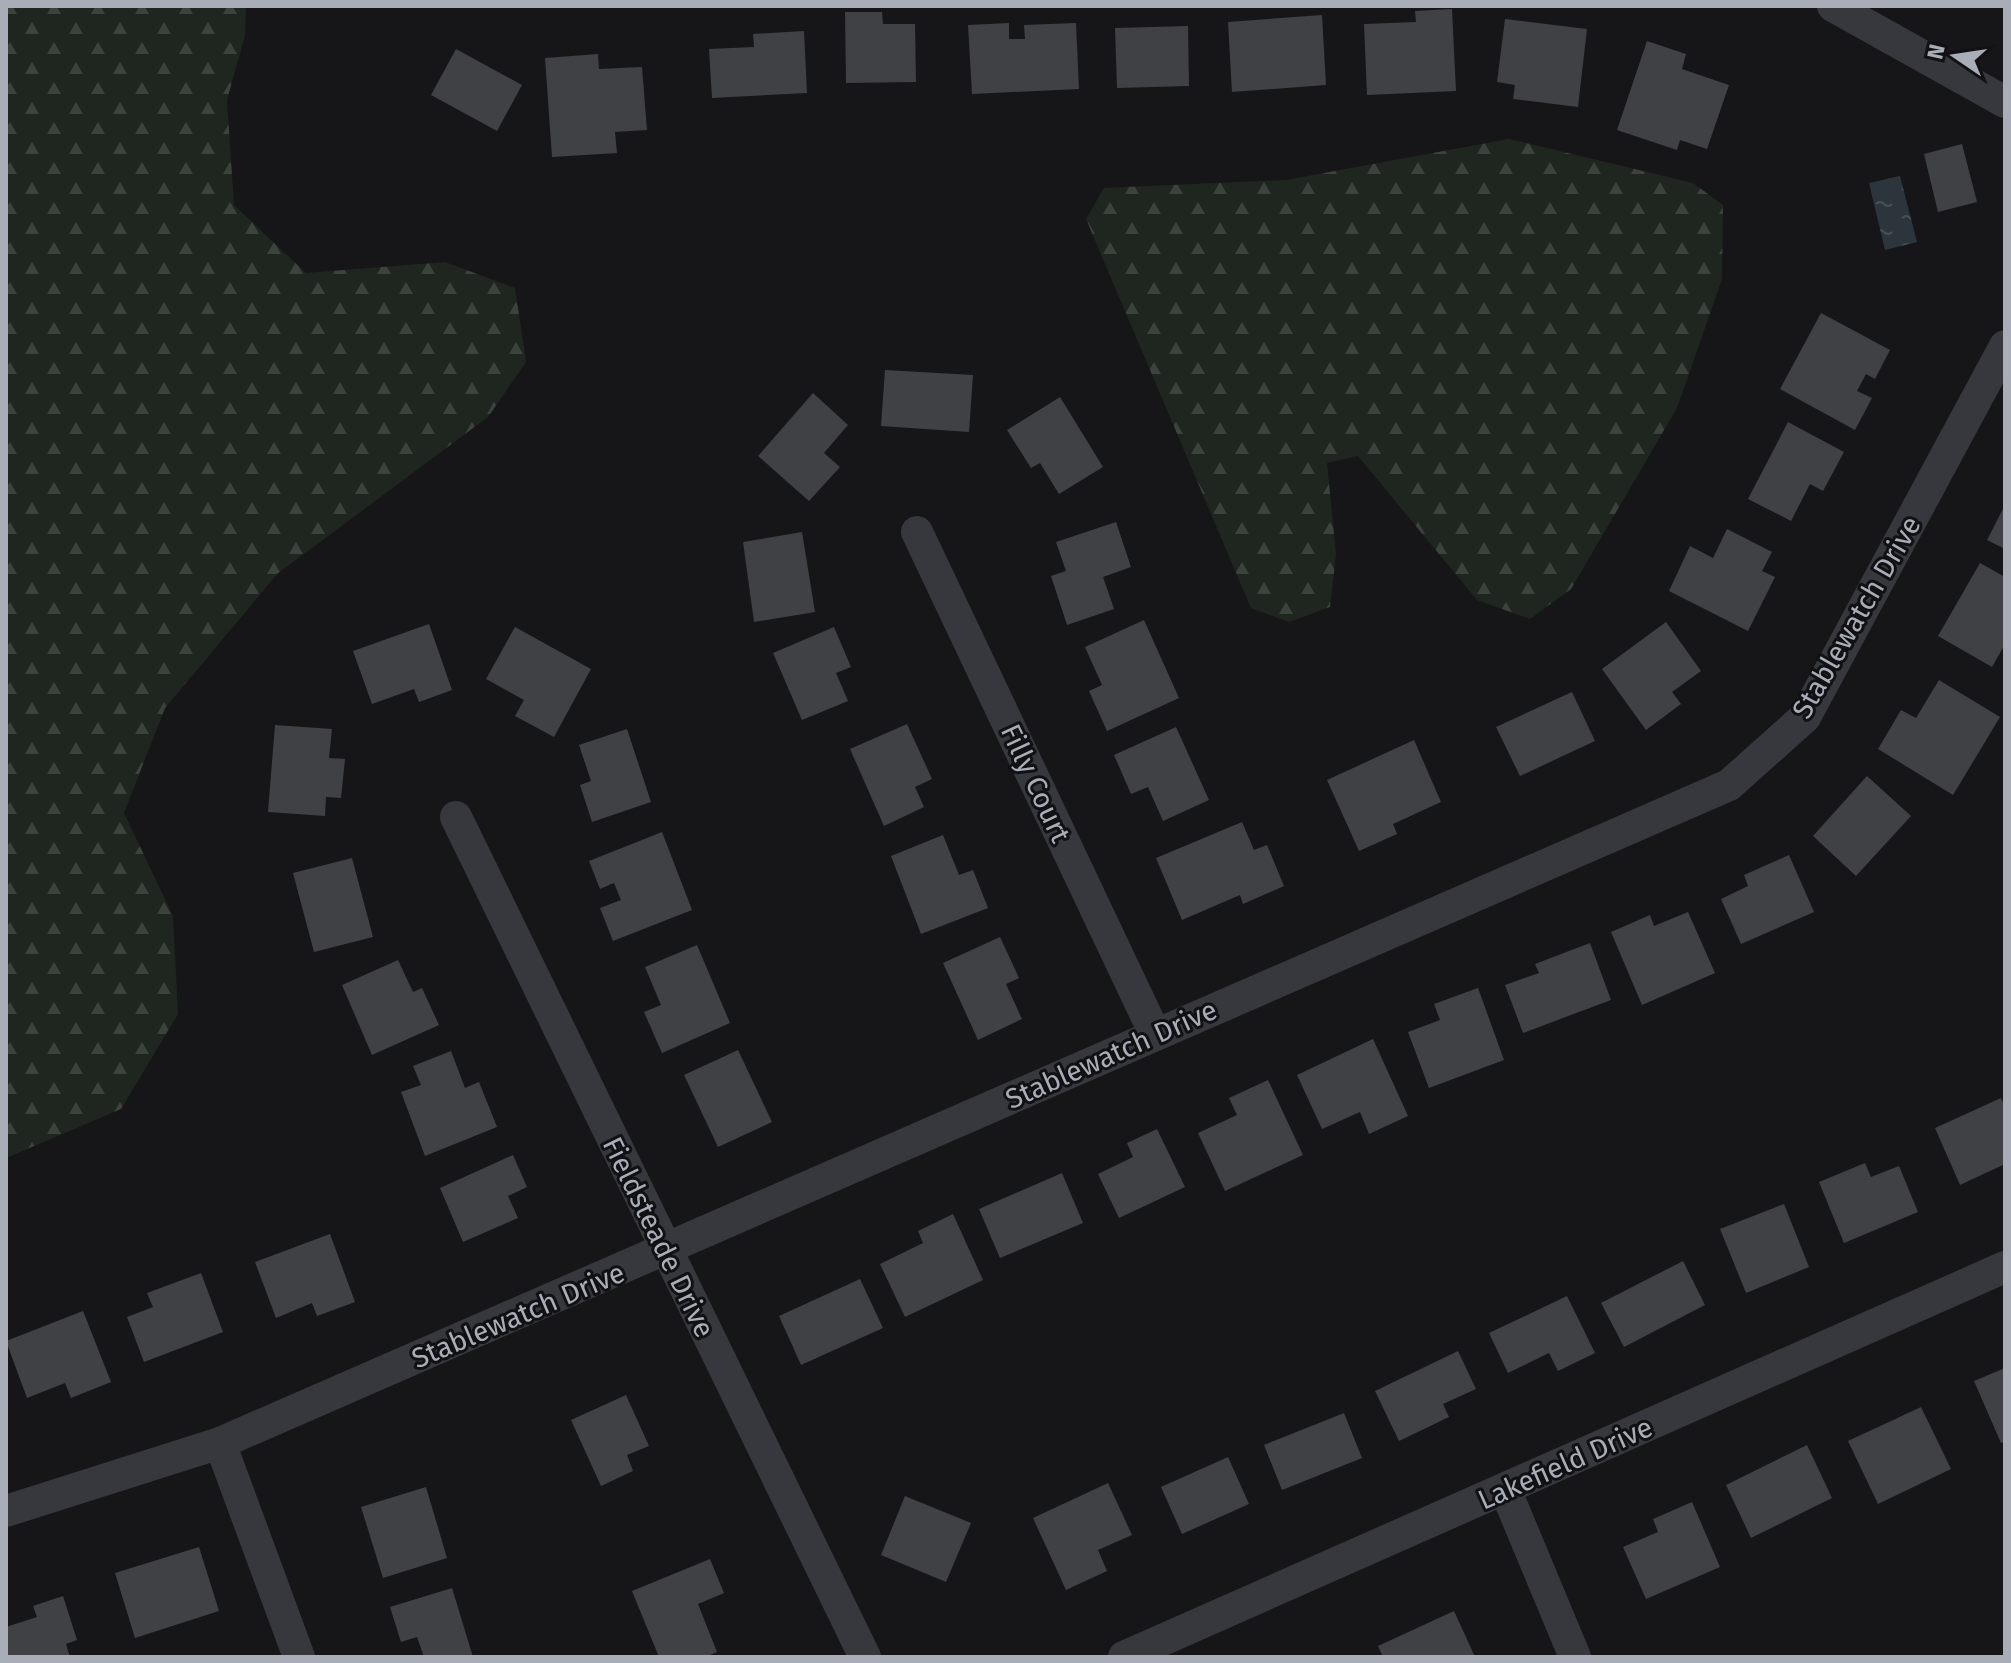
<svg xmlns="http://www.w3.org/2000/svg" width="2011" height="1663" viewBox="0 0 2011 1663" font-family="'Fira Sans',sans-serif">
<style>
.forest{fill:url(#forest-firs)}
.water{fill:url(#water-ripples)}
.building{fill:#404145}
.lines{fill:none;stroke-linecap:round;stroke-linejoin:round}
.street{stroke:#37383d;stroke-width:32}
.labels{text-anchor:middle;stroke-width:6;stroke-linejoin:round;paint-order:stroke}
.street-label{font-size:28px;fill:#a8adb8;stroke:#111113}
</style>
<defs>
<pattern id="forest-firs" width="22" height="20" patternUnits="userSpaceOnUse" patternTransform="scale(2)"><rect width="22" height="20" fill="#1e261f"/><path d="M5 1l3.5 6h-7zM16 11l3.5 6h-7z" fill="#3c433d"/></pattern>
<pattern id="water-ripples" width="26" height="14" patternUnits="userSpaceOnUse" patternTransform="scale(2)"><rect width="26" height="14" fill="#2c353c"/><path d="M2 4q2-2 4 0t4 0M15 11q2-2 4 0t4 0" fill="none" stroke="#485056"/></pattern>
</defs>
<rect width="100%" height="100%" fill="#161618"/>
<g class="forest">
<polygon points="6,6 246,6 245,35 227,100 234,205 306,273 445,262 515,288 526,362 488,417 277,574 165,708 124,813 173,916 178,1014 121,1109 6,1158"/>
<polygon points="1509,139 1693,183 1723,205 1722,279 1677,408 1571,589 1530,619 1477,600 1358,456 1327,463 1336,554 1330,607 1289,622 1251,608 1086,219 1104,188 1286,180"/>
</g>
<polygon class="water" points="1900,176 1917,242 1885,250 1869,183"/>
<g class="building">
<polygon points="1452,9 1456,91 1367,95 1364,24 1416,22 1415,11"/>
<polygon points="845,12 882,12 883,24 915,24 916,82 846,83"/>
<polygon points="1322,15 1326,85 1232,92 1228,22"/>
<polygon points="1505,19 1587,29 1578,107 1513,99 1515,85 1497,82"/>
<polygon points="1009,23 1009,39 1025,39 1024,25 1076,23 1079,89 972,94 968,25"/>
<polygon points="1188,26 1189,86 1117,88 1115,28"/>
<polygon points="804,31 807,93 712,98 709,49 754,47 753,34"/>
<polygon points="1647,41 1686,54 1682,69 1729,85 1707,149 1680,140 1677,150 1617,130"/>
<polygon points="456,49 522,85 497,131 431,95"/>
<polygon points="598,54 599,69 642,67 647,130 615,132 617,153 552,157 545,58"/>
<polygon points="1962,144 1977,202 1938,212 1924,154"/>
<polygon points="1821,313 1890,350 1875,379 1866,374 1857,391 1872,398 1855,430 1780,389"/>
<polygon points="885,370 973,375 969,432 881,426"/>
<polygon points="813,393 848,425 824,453 840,467 809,501 758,456"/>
<polygon points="1060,397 1103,467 1059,494 1040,463 1031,468 1007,430"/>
<polygon points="1788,422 1844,452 1823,491 1810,484 1791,521 1748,499"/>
<polygon points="2005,505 2005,549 1987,540"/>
<polygon points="1116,522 1131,567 1103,577 1114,609 1067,625 1051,576 1066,571 1056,542"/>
<polygon points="1727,529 1772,552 1762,571 1775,577 1748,631 1669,591 1690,546 1713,558"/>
<polygon points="802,532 815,612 754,622 743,542"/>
<polygon points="1980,563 2005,577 2005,644 1992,667 1938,636"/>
<polygon points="1144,620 1179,698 1107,731 1089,691 1102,685 1085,647"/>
<polygon points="1666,622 1701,671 1672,692 1681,704 1646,730 1602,669"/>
<polygon points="429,624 452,690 419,702 414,689 372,704 353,651"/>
<polygon points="515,627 591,669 554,737 515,716 524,700 486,679"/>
<polygon points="834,627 851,667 836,673 848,701 802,720 773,653"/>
<polygon points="1939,680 2000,717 1953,795 1878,749 1901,710 1916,718"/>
<polygon points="1572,692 1595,741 1520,776 1496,727"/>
<polygon points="907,724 932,779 915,787 924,807 884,826 850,749"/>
<polygon points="275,725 332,729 329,758 345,759 341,798 326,797 325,816 268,812"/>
<polygon points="1176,727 1209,800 1163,821 1148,787 1131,794 1114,755"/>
<polygon points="627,729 651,802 592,822 580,785 591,781 579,745"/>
<polygon points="1414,740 1441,802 1393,824 1397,834 1359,851 1327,780"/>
<polygon points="1867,776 1911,816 1856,876 1813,836"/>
<polygon points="1242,822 1254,850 1267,845 1284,886 1243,904 1240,895 1182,920 1156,858"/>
<polygon points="662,832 692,910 613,941 600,908 621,900 614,883 600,889 589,861"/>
<polygon points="943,835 959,875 973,870 988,908 921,934 891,856"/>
<polygon points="1789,855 1814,912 1741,944 1721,899 1748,886 1744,875"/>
<polygon points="352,858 373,937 314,952 293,873"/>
<polygon points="1688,912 1715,973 1642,1005 1611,932 1650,915 1654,926"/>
<polygon points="1000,937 1019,978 1006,984 1022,1019 978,1040 943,963"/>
<polygon points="1590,943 1611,1000 1523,1033 1505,985 1539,973 1535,964"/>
<polygon points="697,945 730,1023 662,1053 644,1012 661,1005 645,967"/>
<polygon points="398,960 413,992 422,988 439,1025 372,1055 342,985"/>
<polygon points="1478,988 1504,1060 1429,1088 1408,1032 1440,1020 1434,1004"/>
<polygon points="1373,1039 1408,1116 1369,1134 1360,1112 1322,1129 1297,1075"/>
<polygon points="738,1050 772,1122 718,1147 684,1075"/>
<polygon points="451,1051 465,1088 479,1082 497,1127 425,1156 401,1092 421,1085 413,1066"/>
<polygon points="1268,1080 1303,1155 1225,1191 1198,1133 1237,1115 1229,1098"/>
<polygon points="2001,1098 2005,1108 2005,1164 1960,1185 1935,1128"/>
<polygon points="1157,1129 1185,1187 1119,1218 1098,1174 1133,1157 1127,1143"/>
<polygon points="513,1155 527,1187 508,1196 518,1218 463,1242 440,1188"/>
<polygon points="1865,1163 1871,1177 1899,1166 1918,1212 1844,1243 1819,1182"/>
<polygon points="1062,1173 1083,1223 1000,1258 979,1209"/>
<polygon points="1784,1204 1809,1267 1746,1293 1720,1229"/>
<polygon points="953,1214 983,1280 905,1317 880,1264 923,1243 918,1231"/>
<polygon points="330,1234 355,1302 317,1316 312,1303 276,1318 255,1262"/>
<polygon points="1683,1261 1705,1305 1624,1347 1601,1303"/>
<polygon points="201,1273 223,1332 144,1362 127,1317 153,1307 147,1293"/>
<polygon points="860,1279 883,1328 801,1365 779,1316"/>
<polygon points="1567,1296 1595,1353 1558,1371 1549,1353 1508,1373 1489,1333"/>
<polygon points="83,1311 111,1382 71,1398 65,1383 27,1398 6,1341"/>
<polygon points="1458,1351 1476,1389 1443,1404 1449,1417 1399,1441 1375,1391"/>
<polygon points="2005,1368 2005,1442 2001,1443 1974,1381"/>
<polygon points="626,1395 649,1446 627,1455 633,1471 601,1486 571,1420"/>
<polygon points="1921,1407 1951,1469 1878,1504 1848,1441"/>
<polygon points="1344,1413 1362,1458 1282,1490 1264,1445"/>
<polygon points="1807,1445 1832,1498 1751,1538 1726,1485"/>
<polygon points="1228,1457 1249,1504 1182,1534 1161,1487"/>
<polygon points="1108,1483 1132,1535 1098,1550 1107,1571 1066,1590 1033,1518"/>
<polygon points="426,1487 447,1558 383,1578 361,1507"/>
<polygon points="905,1496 971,1523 946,1582 881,1555"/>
<polygon points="1692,1502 1720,1567 1646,1599 1623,1547 1658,1532 1653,1519"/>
<polygon points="199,1547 219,1611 135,1638 115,1573"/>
<polygon points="710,1559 724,1593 698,1604 717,1652 705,1657 659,1657 632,1591"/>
<polygon points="452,1588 473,1657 424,1657 417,1637 401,1642 390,1607"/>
<polygon points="63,1596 77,1640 66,1644 70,1657 8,1657 6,1627 37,1617 33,1606"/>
<polygon points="1454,1611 1475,1657 1383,1657 1378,1646"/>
</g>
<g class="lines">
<g class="street">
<polyline points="1833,6 2005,102"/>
<polyline points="917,532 1155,1034"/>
<polyline points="456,817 865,1657"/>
<polyline points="220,1443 299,1657"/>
<polyline points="1505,1489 1575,1657"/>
<polyline points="6,1511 220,1443 1729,785 1805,717 2005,346"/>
<polyline points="1124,1657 2005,1267"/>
</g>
</g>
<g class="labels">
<g class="street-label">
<text transform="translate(1856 617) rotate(-60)" y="10">Stablewatch Drive</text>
<text transform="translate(1036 783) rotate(65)" y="10">Filly Court</text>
<text transform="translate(1111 1054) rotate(-24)" y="10">Stablewatch Drive</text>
<text transform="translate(659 1237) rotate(64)" y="10">Fieldsteade Drive</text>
<text transform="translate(518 1315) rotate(-23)" y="10">Stablewatch Drive</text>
<text transform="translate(1565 1463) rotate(-24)" y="10">Lakefield Drive</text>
</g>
</g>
<rect width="2011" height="1663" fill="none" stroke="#a8adb8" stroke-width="16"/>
<g transform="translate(1955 56) rotate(283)" stroke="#111113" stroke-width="6" paint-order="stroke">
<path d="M0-6L14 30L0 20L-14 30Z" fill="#a8adb8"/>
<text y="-12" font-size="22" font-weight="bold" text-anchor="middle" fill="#a8adb8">N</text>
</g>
</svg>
